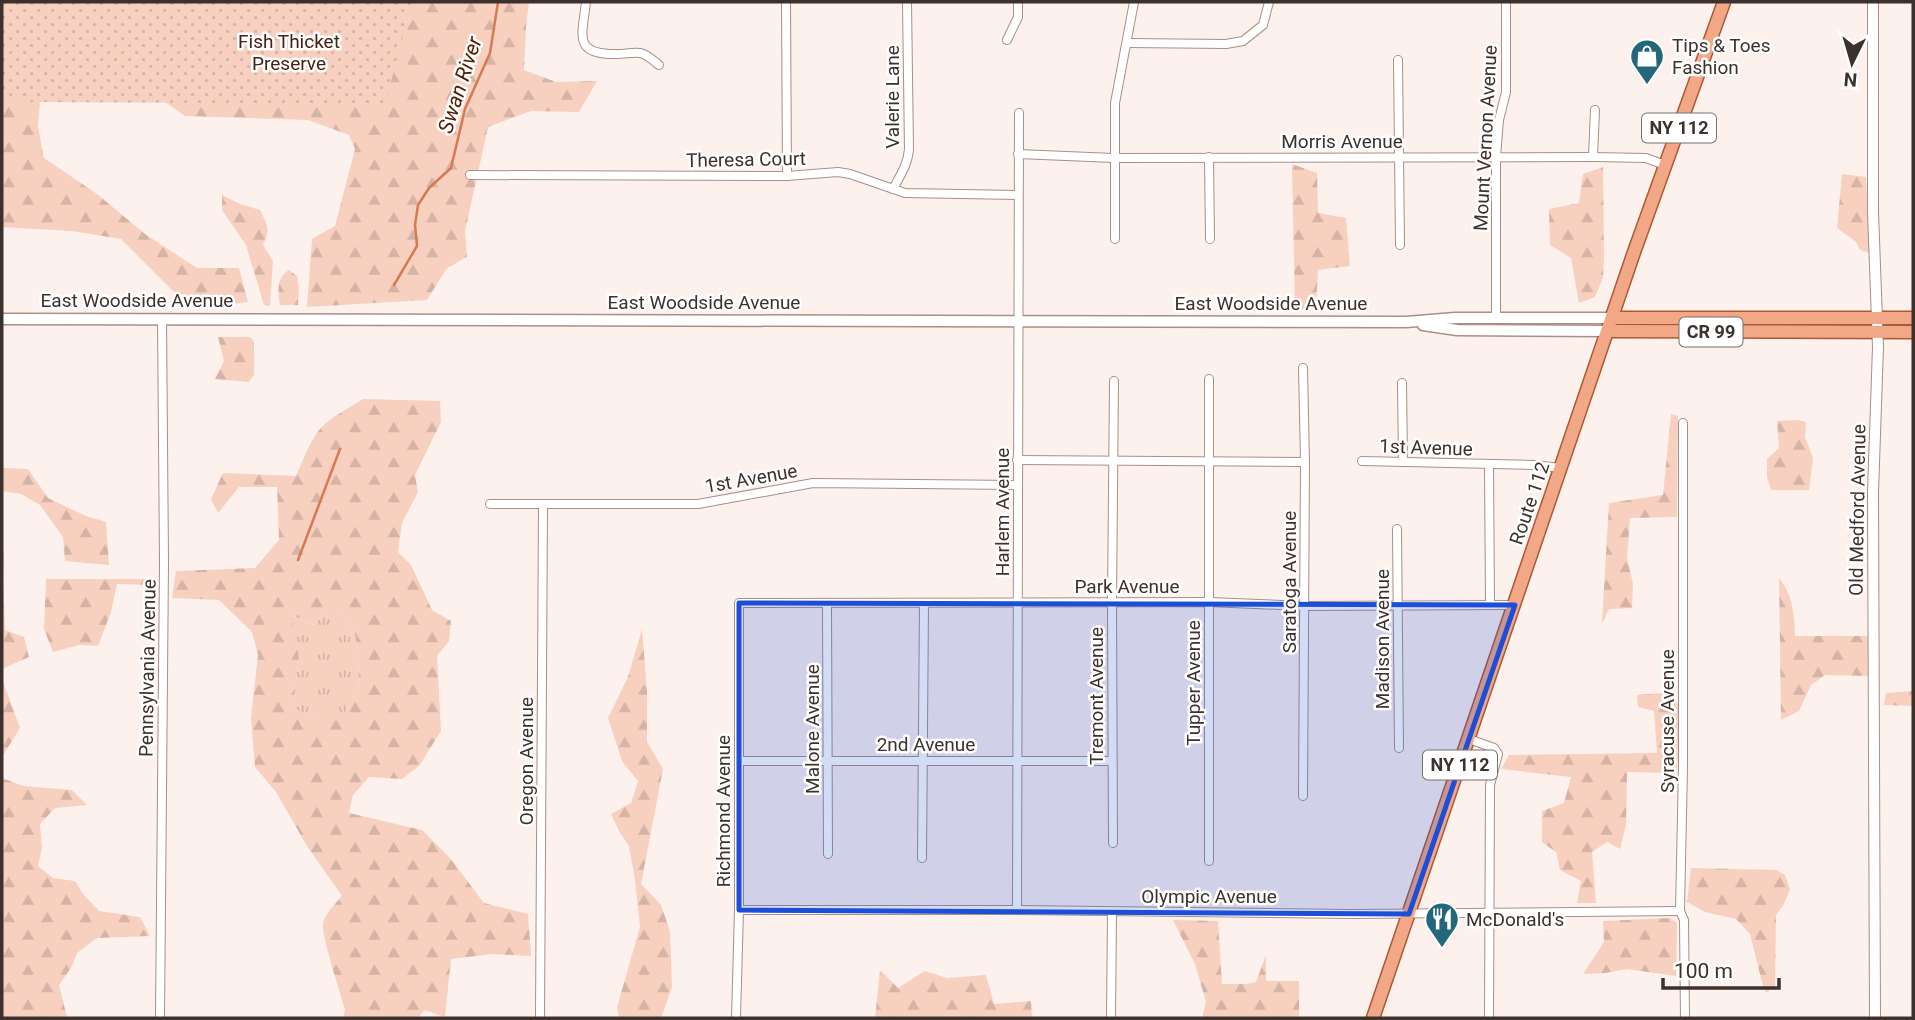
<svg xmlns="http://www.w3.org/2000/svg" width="1915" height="1020" viewBox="0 0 1915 1020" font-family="Roboto,sans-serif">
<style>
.grass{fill:url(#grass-tufts)}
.forest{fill:url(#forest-firs);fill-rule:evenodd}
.park{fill:url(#park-dots)}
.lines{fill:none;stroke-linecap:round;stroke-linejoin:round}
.stream{stroke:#d57a53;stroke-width:2.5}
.minor-casing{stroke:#a98f85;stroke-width:10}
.tertiary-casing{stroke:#a98f85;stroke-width:12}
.secondary-casing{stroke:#a98f85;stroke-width:13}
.primary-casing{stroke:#ac5933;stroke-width:15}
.minor{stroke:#fff;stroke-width:8}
.tertiary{stroke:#fff;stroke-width:10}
.secondary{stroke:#fff;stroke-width:10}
.primary{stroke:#f2a886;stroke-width:12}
.marked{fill:#1d4ed8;fill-opacity:0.2;stroke:#1d4ed8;stroke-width:5;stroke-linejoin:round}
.labels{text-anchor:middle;stroke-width:5;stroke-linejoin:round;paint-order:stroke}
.shield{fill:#fff;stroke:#766f6c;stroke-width:2}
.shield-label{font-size:18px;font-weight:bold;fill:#3c312d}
.park-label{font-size:19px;fill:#462111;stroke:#fff}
.poi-label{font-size:19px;fill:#3c312d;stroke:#fff;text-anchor:start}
.street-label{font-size:19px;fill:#3c312d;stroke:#fff}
.water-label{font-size:21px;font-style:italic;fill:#551b00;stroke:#fff}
</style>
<defs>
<pattern id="grass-tufts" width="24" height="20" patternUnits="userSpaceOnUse" patternTransform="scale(1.75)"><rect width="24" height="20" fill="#f7d0c0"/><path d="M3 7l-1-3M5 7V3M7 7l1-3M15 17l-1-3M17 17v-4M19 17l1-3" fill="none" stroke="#d5b3a5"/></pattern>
<pattern id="forest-firs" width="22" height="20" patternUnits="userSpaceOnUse" patternTransform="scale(1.75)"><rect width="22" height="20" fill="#f7d0c0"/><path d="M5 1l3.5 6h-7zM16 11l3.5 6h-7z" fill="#d5b3a5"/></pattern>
<pattern id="park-dots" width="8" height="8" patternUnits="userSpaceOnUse" patternTransform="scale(1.75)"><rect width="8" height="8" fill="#f7d0c0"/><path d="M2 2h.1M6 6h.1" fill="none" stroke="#d5b3a5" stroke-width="1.8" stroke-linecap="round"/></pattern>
</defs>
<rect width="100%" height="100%" fill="#fdf1ed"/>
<polygon class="grass" points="325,612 338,612 354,629 359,656 358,691 339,722 310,719 293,707 299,657 290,615 314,625"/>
<g class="forest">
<polygon points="2,2 529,2 526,27 524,70 556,82 597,81 579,112 531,111 488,127 465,231 467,257 447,268 427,300 307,307 312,239 335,226 355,149 349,135 308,120 185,116 128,76 41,91 38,127 44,158 97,194 145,234 197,268 239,268 248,302 216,306 173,291 121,239 72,231 2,227"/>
<polygon points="1292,164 1317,173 1318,213 1346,218 1350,266 1318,270 1316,307 1295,310"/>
<polygon points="1603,167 1604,257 1603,278 1595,297 1579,303 1571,258 1550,245 1549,209 1579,203 1583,174"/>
<polygon points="1842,174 1866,177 1870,253 1860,250 1856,242 1837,228"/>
<path d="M222,195L240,204L260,210C267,224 271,230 263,245L273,261L270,306L264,305L246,245L222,210Z"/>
<path d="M289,270L297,276L299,288L298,305H280C278,293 276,277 289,270Z"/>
<polygon points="218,337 250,337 254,341 254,375 249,382 215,379 224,361"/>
<path d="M363,399L440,401L441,422L415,475L418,492L402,523L398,552L411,565L432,610L451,621L449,641L437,656L441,731L419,766L402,779L369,777L353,795L349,813L422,830L450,858L484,903L528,914L531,956L492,954L451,959L445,1017L424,1010L418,1018H343L345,1010C341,995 321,935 323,923C325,914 336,903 342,896L307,846L276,792L255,767L251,718L258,655L252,632L219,600L172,598L176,571L255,568L279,540L277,487H239L218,513L211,499L223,473L296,476C302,463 307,448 315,436C325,419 347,410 363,399ZM325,612H338L354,629L359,656L358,691L339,721L310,719L293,707L299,657L291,615L314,625Z"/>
<polygon points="1671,414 1678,416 1677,517 1630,518 1627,558 1633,584 1632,608 1609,609 1602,623 1609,503 1663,495"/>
<polygon points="1797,420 1806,422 1805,437 1813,458 1809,490 1771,490 1767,477 1767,459 1779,448 1777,421"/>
<polygon points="2,468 28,469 48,498 86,516 106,522 109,565 65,561 63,537 40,505 21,494 2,491"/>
<polygon points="2,553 4,555 3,576 5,630 24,637 29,657 2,669"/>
<path d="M1779,578C1793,595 1794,614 1795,636H1870L1869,676L1825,675L1811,685L1799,711L1781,720Z"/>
<polygon points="46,579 154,579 151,585 117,584 111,612 98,646 79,645 53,652 44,629"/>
<polygon points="642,629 647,691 647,742 663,769 641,884 661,905 670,931 672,987 661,1018 619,1018 617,1007 640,927 635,879 629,846 619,831 611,814 631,803 638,781 622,761 608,718 628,677"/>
<polygon points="2,679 20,728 2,757"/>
<polygon points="1913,691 1913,706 1884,705 1886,693"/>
<polygon points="1674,692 1679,709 1677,773 1627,772 1626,825 1620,849 1607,842 1592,852 1596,903 1577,903 1581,881 1560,870 1556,852 1542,842 1542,811 1564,803 1571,777 1501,769 1509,755 1657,753 1654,711 1638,707 1637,695"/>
<polygon points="2,778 23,786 72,790 87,805 55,808 40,824 42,848 38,866 53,878 75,881 83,894 99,911 140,917 150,936 97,938 77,953 71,968 59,985 67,1017 66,1018 2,1018"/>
<polygon points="1691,868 1776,870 1785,875 1790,889 1784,904 1776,915 1775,986 1766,993 1762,982 1750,934 1736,919 1705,912 1687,902"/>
<polygon points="1670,918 1677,923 1676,976 1627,969 1605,973 1583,974 1604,942 1603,921"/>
<polygon points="1173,920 1218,921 1222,984 1245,984 1256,982 1266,955 1266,981 1299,981 1299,1018 1202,1018 1206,1002 1195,964"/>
<polygon points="880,970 898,988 925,971 947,978 986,975 994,1004 1031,1001 1032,1018 875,1018"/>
</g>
<polygon class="park" points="2,2 412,2 385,104 29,102 2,98"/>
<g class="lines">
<g class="stream">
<polyline points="394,285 417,246 415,225 418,205 429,188 451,168 465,109 490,53 498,2"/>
<polyline points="298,560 340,449"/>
</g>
<g class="minor-casing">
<g id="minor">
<path d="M586,2C582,37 573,55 618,54C625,54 633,52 640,53C647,54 654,61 659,65"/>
<polyline points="786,2 787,176"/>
<polyline points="1007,40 1018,17 1018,2"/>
<polyline points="1128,43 1226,44 1243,41 1263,25 1269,2"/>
<polyline points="1398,60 1400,245"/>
<polyline points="1018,154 1114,158 1593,157 1646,158 1665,165"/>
<polyline points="1209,157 1210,239"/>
<polyline points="1593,157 1595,110"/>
<polyline points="470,175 787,176 838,172 850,174 905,193 1018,195"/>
<path d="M893,189C900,176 908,164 909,149L907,2"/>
<polyline points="1115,239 1115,103 1134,2"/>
<polyline points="1496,318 1496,157 1499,120 1506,92 1506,2"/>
<polyline points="1209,379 1209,861"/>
<polyline points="1402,383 1403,462"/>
<polyline points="1683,423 1683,767 1680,911 1684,920 1685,1018"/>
<polyline points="1017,460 1305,462"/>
<polyline points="1362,461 1534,465 1561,468"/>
<polyline points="1489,465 1490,605"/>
<polyline points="490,504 698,504 813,483 1017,485"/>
<polyline points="1397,529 1399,748"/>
<polyline points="827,604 828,854"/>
<polyline points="1469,739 1494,748 1498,754 1490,785 1489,1018"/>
<polyline points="739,761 1112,761"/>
<polyline points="1303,796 1305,462 1303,368"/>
<polyline points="1113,843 1112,602 1114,381"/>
<polyline points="922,858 924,603"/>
<polyline points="739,910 1017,910 1351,914 1680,911"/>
<polyline points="1017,910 1019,113"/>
<polyline points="160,1018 164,562 162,319"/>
<polyline points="540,1018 543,505"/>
<polyline points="736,1018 739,910 739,603 1209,602 1305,606 1515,605"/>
<polyline points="1111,1018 1112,912"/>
</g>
</g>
<g class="tertiary-casing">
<polyline id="tertiary" points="1873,2 1873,212 1878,347 1873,492 1875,1018"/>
</g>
<g class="secondary-casing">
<g id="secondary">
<polyline points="2,319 1406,322 1455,318 1612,318"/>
<polyline points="1423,325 1457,330 1608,331"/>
</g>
</g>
<g class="primary-casing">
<g id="primary">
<polyline points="1612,318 1913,318"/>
<polyline points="1608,331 1913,332"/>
<polyline points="1373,1018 1633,255 1724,2"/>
</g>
</g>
<use href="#minor" class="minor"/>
<use href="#tertiary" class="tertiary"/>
<use href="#secondary" class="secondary"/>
<use href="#primary" class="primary"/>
</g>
<path class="marked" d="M739,603L1515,605L1409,914L739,910Z"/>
<defs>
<g id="shop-pin" transform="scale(1.75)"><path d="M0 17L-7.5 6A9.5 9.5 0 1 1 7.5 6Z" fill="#25677a" stroke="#fff"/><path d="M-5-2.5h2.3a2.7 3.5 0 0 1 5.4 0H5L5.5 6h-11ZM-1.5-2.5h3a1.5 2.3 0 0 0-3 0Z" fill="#fff"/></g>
<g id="restaurant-pin" transform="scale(1.75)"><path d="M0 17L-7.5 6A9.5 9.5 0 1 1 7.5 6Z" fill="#25677a" stroke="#fff"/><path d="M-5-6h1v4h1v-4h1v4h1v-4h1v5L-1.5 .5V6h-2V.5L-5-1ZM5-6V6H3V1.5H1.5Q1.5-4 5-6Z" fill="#fff"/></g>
</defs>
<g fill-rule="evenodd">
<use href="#shop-pin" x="1647" y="56"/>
<use href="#restaurant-pin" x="1442" y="919"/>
</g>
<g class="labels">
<g class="shield">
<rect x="1642" y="113.5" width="74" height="29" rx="5"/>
<rect x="1679.5" y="317.5" width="63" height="29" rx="5"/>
<rect x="1423" y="750.5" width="74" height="29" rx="5"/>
</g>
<g class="shield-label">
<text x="1679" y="134">NY 112</text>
<text x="1711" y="338">CR 99</text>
<text x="1460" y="771">NY 112</text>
</g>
<g class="park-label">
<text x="289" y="48">Fish Thicket<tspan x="289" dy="22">Preserve</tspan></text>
</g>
<g class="poi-label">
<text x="1672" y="52">Tips &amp; Toes<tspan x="1672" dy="22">Fashion</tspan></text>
<text x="1466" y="926">McDonald's</text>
</g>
<g class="street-label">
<text transform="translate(892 97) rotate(-90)" y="7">Valerie Lane</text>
<text transform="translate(1485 138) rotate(-87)" y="7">Mount Vernon Avenue</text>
<text x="1342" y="148">Morris Avenue</text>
<text transform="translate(746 159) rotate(-1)" y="7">Theresa Court</text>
<text x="137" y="307">East Woodside Avenue</text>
<text x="704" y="309">East Woodside Avenue</text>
<text x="1271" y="310">East Woodside Avenue</text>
<text transform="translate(1426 447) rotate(2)" y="7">1st Avenue</text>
<text transform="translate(751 478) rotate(-10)" y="7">1st Avenue</text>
<text transform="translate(1529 503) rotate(-71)" y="7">Route 112</text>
<text transform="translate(1857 510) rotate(-89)" y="7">Old Medford Avenue</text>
<text transform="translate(1002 512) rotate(-90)" y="7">Harlem Avenue</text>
<text transform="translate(1289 582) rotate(-90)" y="7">Saratoga Avenue</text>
<text x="1127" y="593">Park Avenue</text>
<text transform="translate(1382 639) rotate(-90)" y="7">Madison Avenue</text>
<text transform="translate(147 668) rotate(-89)" y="7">Pennsylvania Avenue</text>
<text transform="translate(1193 683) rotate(-90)" y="7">Tupper Avenue</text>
<text transform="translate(1096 696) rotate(-90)" y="7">Tremont Avenue</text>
<text transform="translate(1667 721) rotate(-90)" y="7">Syracuse Avenue</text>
<text transform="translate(812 729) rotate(-90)" y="7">Malone Avenue</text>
<text x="926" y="751">2nd Avenue</text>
<text transform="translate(526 761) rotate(-90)" y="7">Oregon Avenue</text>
<text transform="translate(723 811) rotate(-90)" y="7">Richmond Avenue</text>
<text x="1209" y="903">Olympic Avenue</text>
</g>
<g class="water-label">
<text transform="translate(460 85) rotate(-72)" y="7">Swan River</text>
</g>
</g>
<rect width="1915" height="1020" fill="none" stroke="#3c312d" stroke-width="7"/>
<g transform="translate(1852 63) rotate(185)" stroke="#ffffff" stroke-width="5" paint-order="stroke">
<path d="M0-5L12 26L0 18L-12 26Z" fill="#3c312d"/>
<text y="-10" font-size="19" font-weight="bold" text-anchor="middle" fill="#3c312d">N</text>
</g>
<path d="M1663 978v10h116v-10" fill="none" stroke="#3c312d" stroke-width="3.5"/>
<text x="1674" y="978" font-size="21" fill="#3c312d" stroke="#ffffff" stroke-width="5" paint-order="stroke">100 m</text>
</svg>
